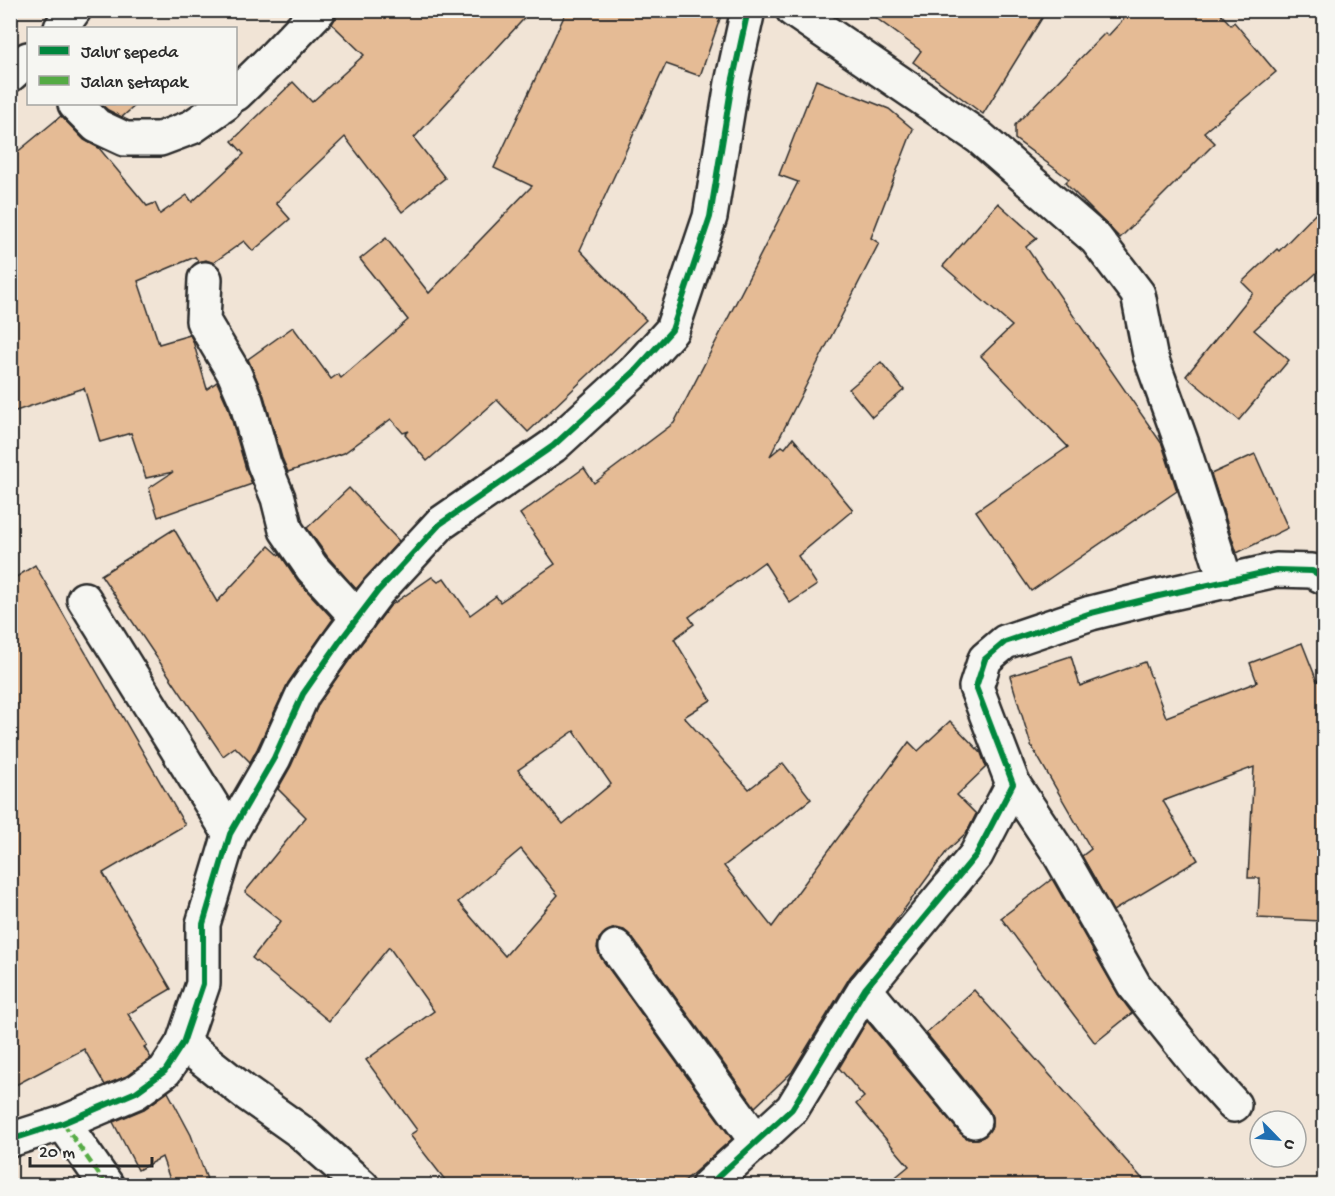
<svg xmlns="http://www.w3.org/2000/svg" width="1335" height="1196" viewBox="0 0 1335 1196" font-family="'Gochi Hand',sans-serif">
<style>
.building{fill:#e5bb95;stroke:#2b2b2b;stroke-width:1.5;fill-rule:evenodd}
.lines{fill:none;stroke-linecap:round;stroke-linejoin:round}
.minor-casing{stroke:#2b2b2b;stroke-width:38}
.minor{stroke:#f6f6f2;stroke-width:33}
.quiet{stroke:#54ab44;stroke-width:4.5;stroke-dasharray:9 4.5;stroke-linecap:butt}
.cycleway-casing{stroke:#f6f6f2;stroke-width:10}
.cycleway{stroke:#00873e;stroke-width:6}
</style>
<rect width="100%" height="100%" fill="#f1e4d6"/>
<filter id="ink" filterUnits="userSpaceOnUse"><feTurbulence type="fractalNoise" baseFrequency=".0167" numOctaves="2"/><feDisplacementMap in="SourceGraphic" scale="12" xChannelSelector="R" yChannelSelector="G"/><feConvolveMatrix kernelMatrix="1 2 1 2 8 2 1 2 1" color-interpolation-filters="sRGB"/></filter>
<g filter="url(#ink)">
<g class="building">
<polygon points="337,10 532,10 414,138 445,178 402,212 345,137 276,203 290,219 253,251 244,241 213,263 206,260 199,262 195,257 138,281 159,344 190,335 193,341 207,389 217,382 228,407 246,469 252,484 158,517 149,488 173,472 146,478 131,433 100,442 84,388 10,413 10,158 61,116 84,140 99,148 147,206 155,203 160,214 187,195 192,202 244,154 232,141 293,82 312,102 364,55 332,24 337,15"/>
<polygon points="567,10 723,10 700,76 666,64 580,250 646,320 528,432 497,400 427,461 405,435 409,431 403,433 391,419 344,453 288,472 282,458 264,396 248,359 293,327 331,379 338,374 341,378 408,320 360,259 386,238 429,293 532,186 494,168"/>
<polygon points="865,10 1047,10 983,114 913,62 921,51"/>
<polygon points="1132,10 1217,10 1231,25 1234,22 1276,72 1204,132 1215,143 1120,238 1065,183 1069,179 1015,139 1015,125 1105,33 1108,36"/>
<path d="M816,80L889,109L913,129L871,238L879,243L770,456L782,446L785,448L793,438L853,510L798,556L817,585L790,603L764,562L689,617L694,624L674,639L711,700L684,717L749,789L783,763L811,799L724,866L772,927L909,742L918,751L950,721L981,753L986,767L957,795L976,814L967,832L947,851L883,938L850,977L792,1072L755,1107L631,936L624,930L615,928L606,932L599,939L597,948L601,958L732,1139L680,1185H449L410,1135L417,1130L366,1060L434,1011L389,947L329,1021L252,958L281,921L245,892L306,817L278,789L291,766L319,703L355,652L390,606L432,577L438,582L444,578L470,615L496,596L500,602L555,564L520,514L584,468L594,483L674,423L798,182L779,175ZM574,731L611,784L563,824L518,770ZM521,849L558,895L505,956L458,902Z"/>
<polygon points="101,104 137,104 122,117 108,110"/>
<polygon points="998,203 1037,238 1026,247 1162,444 1177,491 1031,591 976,511 1068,447 981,356 1012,326 943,266"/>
<polygon points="1324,205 1324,266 1254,330 1289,360 1239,420 1186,376 1253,293 1242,282 1277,249 1279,251"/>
<polygon points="881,362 904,390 872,417 849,389"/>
<polygon points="1255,454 1288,528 1237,553 1211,474"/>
<polygon points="349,488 399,541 356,589 327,556 307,528"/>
<polygon points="174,529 217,602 269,546 279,555 280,554 298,581 333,619 288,683 257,749 250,762 235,747 223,756 101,575"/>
<polygon points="35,565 185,825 103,873 171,989 128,1014 147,1045 144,1047 151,1058 127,1076 105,1085 84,1049 10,1088 10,581"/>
<polygon points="1302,643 1317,681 1324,678 1324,882 1323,882 1321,921 1258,918 1260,878 1248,878 1254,767 1163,801 1198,860 1113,911 1082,856 1091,849 1031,745 1010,676 1071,656 1080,686 1145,662 1166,717 1257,682 1250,663"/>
<polygon points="1052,879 1118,994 1132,1013 1095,1043 1001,918"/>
<polygon points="974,990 1148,1185 886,1185 909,1166 856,1104 864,1097 839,1068 867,1021 960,1133 968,1139 978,1139 985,1136 992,1127 992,1117 989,1110 926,1033"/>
<polygon points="168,1092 191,1135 209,1185 172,1185 162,1157 138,1170 113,1122 144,1109"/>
</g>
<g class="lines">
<g class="minor-casing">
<g id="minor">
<polyline points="793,10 979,137 1096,239 1138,294 1150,355 1182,444 1226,582"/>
<polyline points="61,28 74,10"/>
<polyline points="10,75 28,59"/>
<polyline points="236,94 275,56 319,10"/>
<polyline points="75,104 97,126 125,139 160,139 192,127 225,104"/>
<polyline points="205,279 203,321 234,373 246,401 264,464 278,498 286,530 312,568 358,618"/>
<polyline points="84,599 230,834"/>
<polyline points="1013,784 1059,853 1134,985 1198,1065 1234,1105"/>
<polyline points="616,947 757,1142"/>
<polyline points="865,989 974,1121"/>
<polyline points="183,1043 246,1093 301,1132 362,1186"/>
<polyline points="63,1123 107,1186"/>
<polyline points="10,1140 63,1123 136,1092 165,1071 183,1043 203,984 203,924 230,834 274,758 303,694 340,641 378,591 440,524 553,446 634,372 672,330 710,217 732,83 748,10"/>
<polyline points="708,1186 792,1109 865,989 976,855 1013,784 976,687 985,659 1005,642 1091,613 1159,596 1276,570 1312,571 1324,577"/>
</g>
</g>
<use href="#minor" class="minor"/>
<polyline class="quiet" points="63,1123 107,1186"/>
<g class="cycleway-casing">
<g id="cycleway">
<polyline points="10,1140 63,1123 136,1092 165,1071 183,1043 203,984 203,924 230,834 274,758 303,694 340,641 378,591 440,524 553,446 634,372 672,330 710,217 732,83 748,10"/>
<polyline points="708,1186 792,1109 865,989 976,855 1013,784 976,687 985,659 1005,642 1091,613 1159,596 1276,570 1312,571 1324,577"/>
</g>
</g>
<use href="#cycleway" class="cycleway"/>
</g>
</g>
<rect width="1335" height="1196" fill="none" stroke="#f6f6f2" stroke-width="36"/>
<rect x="18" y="18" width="1299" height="1160" fill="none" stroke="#2b2b2b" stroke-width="2" filter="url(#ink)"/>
<rect x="27" y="27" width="210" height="78" fill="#f6f6f2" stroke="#a5a5a2" stroke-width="1.5"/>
<rect x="39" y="46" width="30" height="9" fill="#00873e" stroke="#a5a5a2" stroke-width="1.5"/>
<text x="81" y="57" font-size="18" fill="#2b2b2b">Jalur sepeda</text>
<rect x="39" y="76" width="30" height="9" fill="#54ab44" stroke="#a5a5a2" stroke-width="1.5"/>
<text x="81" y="87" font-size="18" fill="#2b2b2b">Jalan setapak</text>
<g transform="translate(1278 1139) rotate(115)"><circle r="28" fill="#f6f6f2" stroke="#a5a5a2" stroke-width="1.5"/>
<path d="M0-4.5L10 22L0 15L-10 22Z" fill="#1f6fb2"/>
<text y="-9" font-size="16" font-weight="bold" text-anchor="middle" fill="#2b2b2b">U</text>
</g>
<path d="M30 1157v9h122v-9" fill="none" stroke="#2b2b2b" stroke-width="3"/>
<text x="39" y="1157" font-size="18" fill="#2b2b2b" stroke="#f6f6f2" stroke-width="4.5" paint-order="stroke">20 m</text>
</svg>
